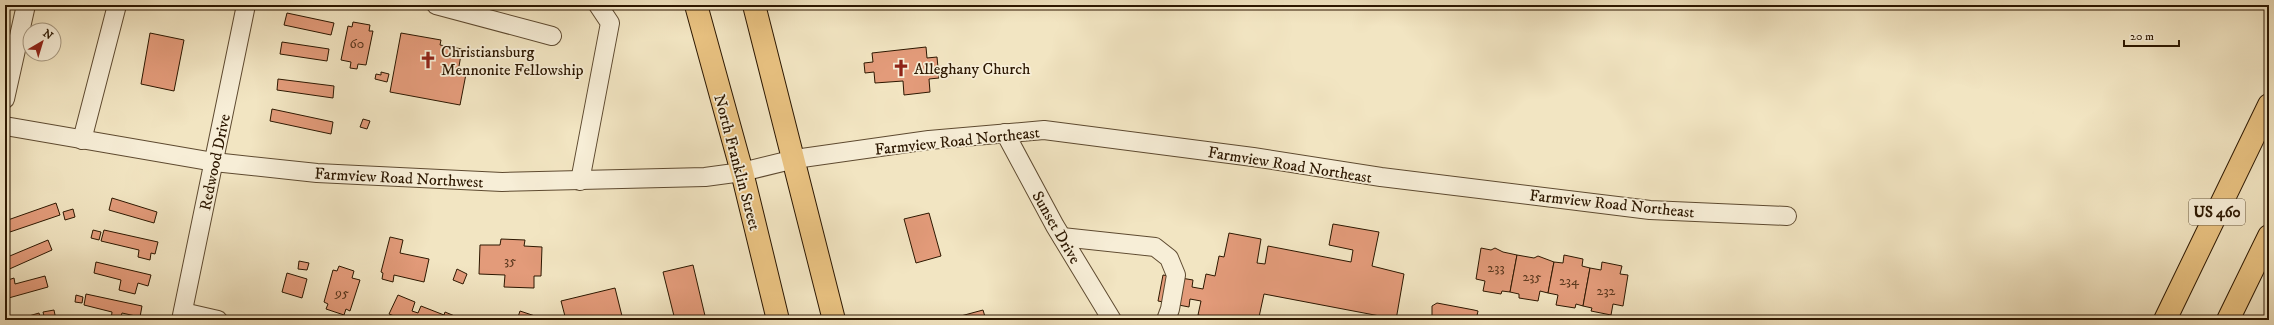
<svg xmlns="http://www.w3.org/2000/svg" width="2274" height="325" viewBox="0 0 2274 325" font-family="'IM FELL DW Pica',serif">
<style>
.building{fill:#e39b7a;stroke:#2c1700}
.lines{fill:none;stroke-linecap:round;stroke-linejoin:round}
.minor-casing{stroke:#5e4a30;stroke-width:20}
.major-casing{stroke:#2c1700;stroke-width:24}
.highway-casing{stroke:#2c1700;stroke-width:24}
.minor{stroke:#f7eed7;stroke-width:18}
.major{stroke:#e9c281;stroke-width:22}
.highway{stroke:#e9c281;stroke-width:22}
.labels{text-anchor:middle;stroke-width:3.5;stroke-linejoin:round;paint-order:stroke}
.number-label{font-size:14px;fill:#5a381e}
.shield{fill:#f7eed7;stroke:#695840;stroke-width:1}
.shield-label{font-size:15px;font-weight:bold;fill:#2c1700}
.poi-label{font-size:16px;fill:#2c1700;stroke:#f7eed7;text-anchor:start}
.street-label{font-size:16px;fill:#2c1700;stroke:#f7eed7}
</style>
<rect width="100%" height="100%" fill="#f2e5c2"/>
<filter id="stains"><feTurbulence type="fractalNoise" baseFrequency=".005" numOctaves="4"/><feColorMatrix values="0 0 0 0 .2 0 0 0 0 .09 0 0 0 0 .02 0 0 0 .5 -.17"/></filter>
<radialGradient id="worn" r=".72"><stop offset=".6" stop-color="#630" stop-opacity="0"/><stop offset="1" stop-color="#630" stop-opacity=".3"/></radialGradient>
<g class="building">
<polygon points="287,13 334,23 331,35 284,25"/>
<polygon points="353,22 370,25 369,31 373,31 366,65 358,64 357,69 350,68 351,62 341,60 348,26 352,27"/>
<polygon points="150,33 184,40 174,91 141,84"/>
<polygon points="401,33 441,40 440,45 462,49 458,72 466,74 460,105 390,92"/>
<polygon points="282,42 329,49 327,61 280,54"/>
<polygon points="926,47 927,58 937,57 939,78 929,79 930,92 904,95 903,81 875,83 874,72 865,73 864,63 873,62 872,53"/>
<polygon points="381,72 389,74 387,82 375,79 376,74 381,75"/>
<polygon points="278,79 334,86 333,98 277,90"/>
<polygon points="272,109 333,122 331,134 270,121"/>
<polygon points="363,119 370,121 367,129 360,127"/>
<polygon points="112,198 157,212 154,223 109,210"/>
<polygon points="56,203 60,215 7,233 5,221"/>
<polygon points="73,209 75,217 65,220 63,212"/>
<polygon points="929,213 941,256 916,263 904,219"/>
<polygon points="1333,224 1379,232 1372,266 1404,274 1396,320 1384,320 1385,317 1264,294 1259,317 1273,320 1207,320 1208,317 1198,315 1201,301 1190,299 1189,307 1158,301 1163,275 1193,280 1192,287 1203,289 1206,274 1215,276 1219,256 1224,257 1229,233 1261,239 1257,263 1265,264 1268,246 1351,262 1353,250 1329,245"/>
<polygon points="93,230 101,232 99,240 91,238"/>
<polygon points="104,230 158,242 155,254 151,253 150,260 138,257 139,250 101,241"/>
<polygon points="390,237 403,240 400,253 429,259 424,282 394,275 393,282 382,279 383,273 381,272"/>
<polygon points="501,239 525,240 524,246 542,247 541,276 534,276 534,288 504,287 505,275 479,274 480,245 500,245"/>
<polygon points="48,240 52,250 5,271 5,258"/>
<polygon points="1481,248 1491,250 1495,248 1503,252 1517,255 1510,292 1502,291 1501,294 1483,291 1485,281 1476,279"/>
<polygon points="1517,255 1534,258 1538,256 1554,262 1548,293 1540,291 1538,301 1519,298 1519,294 1510,292"/>
<polygon points="1564,255 1583,259 1582,266 1590,268 1583,306 1576,304 1575,308 1556,305 1558,295 1548,293 1554,262 1563,263"/>
<polygon points="299,261 309,263 307,270 298,269"/>
<polygon points="96,262 151,275 148,286 138,283 135,294 119,290 121,280 94,273"/>
<polygon points="1602,262 1622,266 1620,274 1628,275 1623,306 1613,304 1611,315 1591,311 1592,308 1583,306 1590,268 1601,270"/>
<polygon points="693,265 706,320 675,320 663,272"/>
<polygon points="339,266 354,271 352,278 360,280 350,311 346,309 344,315 326,309 328,304 324,302 333,270 337,271"/>
<polygon points="457,269 467,274 463,284 453,280"/>
<polygon points="287,273 307,279 302,298 282,292"/>
<polygon points="45,276 48,287 5,299 5,281 14,278 15,284"/>
<polygon points="615,288 623,320 566,320 561,301"/>
<polygon points="86,294 142,306 140,317 122,313 120,320 111,320 112,312 84,305"/>
<polygon points="76,295 83,297 82,303 75,302"/>
<polygon points="398,295 415,302 412,311 418,313 421,306 444,315 445,312 462,319 404,320 389,314"/>
<polygon points="1437,303 1474,310 1478,311 1476,320 1432,320 1432,306"/>
<polygon points="54,310 56,320 45,320 43,312"/>
<polygon points="983,310 986,320 946,320"/>
<polygon points="520,311 535,316 533,320 517,320"/>
<polygon points="39,313 41,320 15,320"/>
</g>
<g class="lines">
<g class="minor-casing">
<g id="minor">
<polyline points="436,5 552,36"/>
<polyline points="5,99 26,5"/>
<polyline points="5,126 214,162 317,173 502,182 705,177 742,172 795,159 929,140 1044,130 1253,157 1381,177 1650,210 1787,216"/>
<polyline points="1005,133 1055,226 1112,320"/>
<polyline points="82,140 117,5"/>
<polyline points="580,181 610,23 598,5"/>
<polyline points="1062,237 1155,247 1169,258 1176,275 1170,309 1166,320"/>
<polyline points="183,312 218,320"/>
<polyline points="181,320 246,5"/>
</g>
</g>
<g class="major-casing">
<g id="major">
<polyline points="696,5 742,172 778,320"/>
<polyline points="754,5 834,320"/>
</g>
</g>
<g class="highway-casing">
<g id="highway">
<polyline points="2165,320 2269,105"/>
<polyline points="2228,320 2269,236"/>
</g>
</g>
<use href="#minor" class="minor"/>
<use href="#major" class="major"/>
<use href="#highway" class="highway"/>
</g>
<defs>
<g id="church-bare" transform="scale(1.38)"><path d="M-1.2-6h2.4v3.5h3.3v2.4h-3.3V6h-2.4V-.1h-3.3v-2.4h3.3Z" fill="#8f2418" stroke="#f7eed7" stroke-width="2.5" paint-order="stroke"/></g>
</defs>
<g fill-rule="evenodd">
<use href="#church-bare" x="428" y="60"/>
<use href="#church-bare" x="901" y="68"/>
</g>
<g class="labels">
<g class="number-label">
<text x="357" y="48">60</text>
<text x="510" y="265">35</text>
<text x="1496" y="272">233</text>
<text x="1532" y="281">235</text>
<text x="1569" y="285">234</text>
<text x="1606" y="295">232</text>
<text x="342" y="297">95</text>
</g>
<rect class="shield" x="2189" y="199" width="56" height="26" rx="3"/>
<g class="shield-label">
<text x="2217" y="217">US 460</text>
</g>
<g class="poi-label">
<text x="441" y="57">Christiansburg<tspan x="441" dy="18">Mennonite Fellowship</tspan></text>
<text x="914" y="74">Alleghany Church</text>
</g>
<g class="street-label">
<text transform="translate(957 140) rotate(-6)" y="6">Farmview Road Northeast</text>
<text transform="translate(214 162) rotate(-78)" y="6">Redwood Drive</text>
<text transform="translate(738 162) rotate(75)" y="6">North Franklin Street</text>
<text transform="translate(1290 164) rotate(9)" y="6">Farmview Road Northeast</text>
<text transform="translate(399 177) rotate(3)" y="6">Farmview Road Northwest</text>
<text transform="translate(1612 203) rotate(6)" y="6">Farmview Road Northeast</text>
<text transform="translate(1057 227) rotate(60)" y="6">Sunset Drive</text>
</g>
</g>
<rect width="2274" height="325" fill="none" stroke="#f2e5c2" stroke-width="20"/>
<rect x="6" y="6" width="2262" height="313" fill="none" stroke="#2c1700" stroke-width="2"/>
<rect x="10" y="10" width="2254" height="305" fill="none" stroke="#2c1700"/>
<g transform="translate(42 42) rotate(38)"><circle r="19" fill="#f7eed7" stroke="#a69881"/>
<path d="M0-3L7 15L0 10L-7 15Z" fill="#8f2418"/>
<text y="-6" font-size="11" font-weight="bold" text-anchor="middle" fill="#2c1700">N</text>
</g>
<path d="M2124 40v6h55v-6" fill="none" stroke="#2c1700" stroke-width="2"/>
<text x="2130" y="40" font-size="12" fill="#2c1700" stroke="#f7eed7" stroke-width="3" paint-order="stroke">20 m</text>
<rect width="100%" height="100%" filter="url(#stains)"/>
<rect width="100%" height="100%" fill="url(#worn)"/>
</svg>
